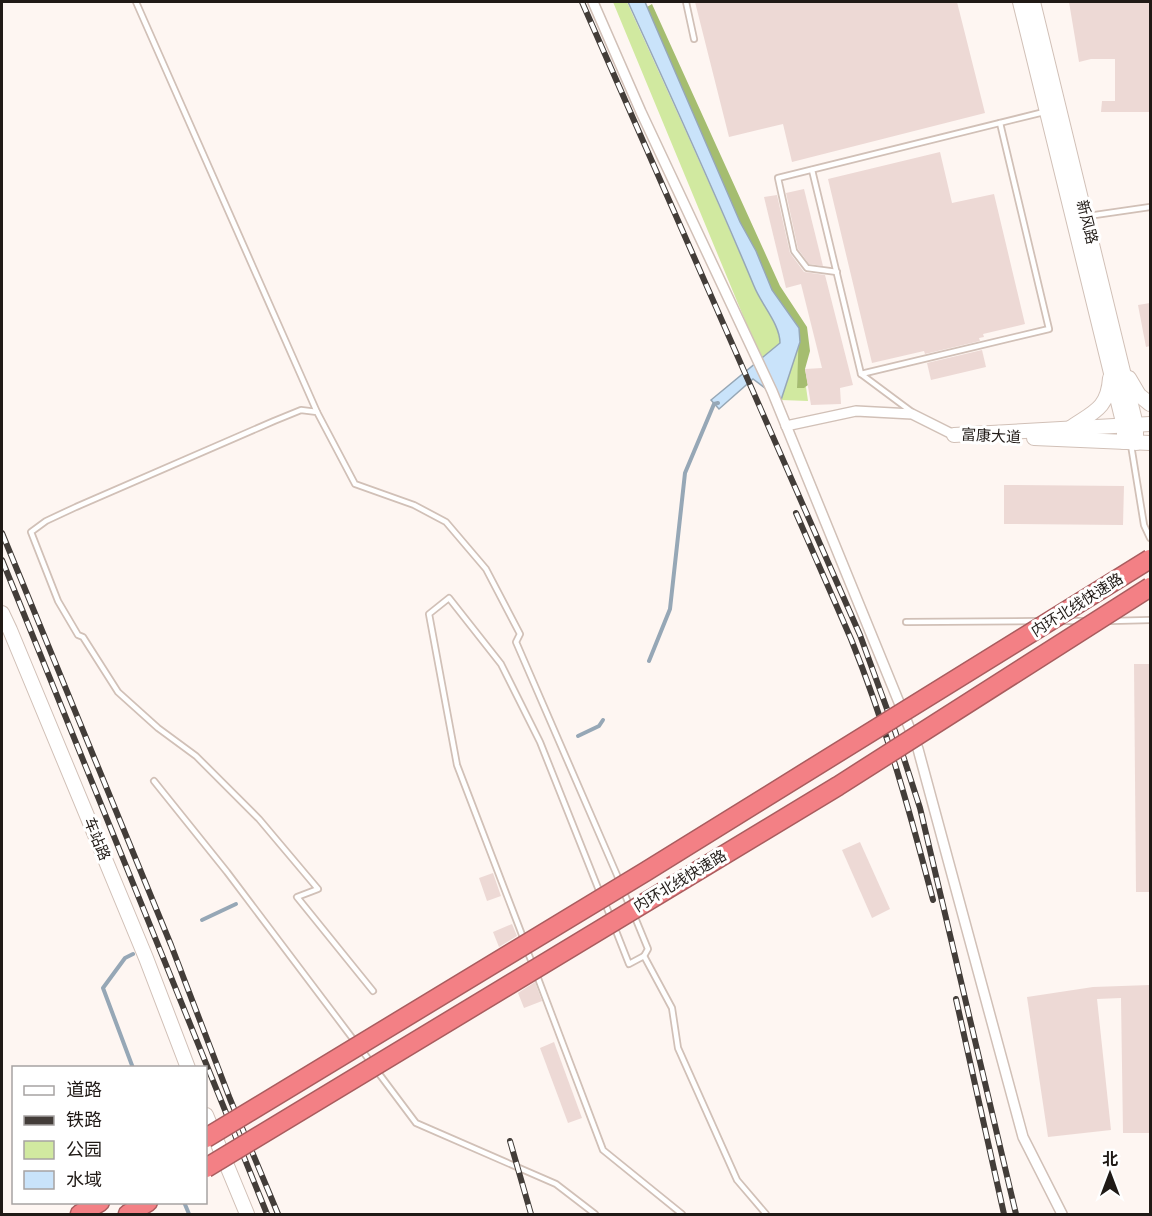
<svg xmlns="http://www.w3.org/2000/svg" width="1152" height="1216" viewBox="0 0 1152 1216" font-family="Figtree,'Noto Sans SC',sans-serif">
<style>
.green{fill:#d1e9a0}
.forest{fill:#a5bd70}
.water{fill:#c9e3fa;stroke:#96a7b6;stroke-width:1.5}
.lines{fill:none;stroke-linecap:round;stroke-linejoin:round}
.stream{stroke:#96a7b6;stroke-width:4}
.building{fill:#edd9d5}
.lane-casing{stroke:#d1c0b7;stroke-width:8}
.street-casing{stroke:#d1c0b7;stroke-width:12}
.secondary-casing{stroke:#d1c0b7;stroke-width:16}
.highway-casing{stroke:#a95c5e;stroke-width:21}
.lane{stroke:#fff;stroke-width:4.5}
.street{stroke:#fff;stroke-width:9}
.secondary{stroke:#fff;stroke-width:14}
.highway{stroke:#f38085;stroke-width:18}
.rail-casing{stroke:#433d39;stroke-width:6}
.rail{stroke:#fff;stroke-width:4;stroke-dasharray:11;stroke-linecap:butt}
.highway-bridge-casing{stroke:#a95c5e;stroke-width:21;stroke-linecap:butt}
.highway-bridge{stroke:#f38085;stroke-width:18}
.labels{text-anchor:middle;stroke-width:6;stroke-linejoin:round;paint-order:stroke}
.street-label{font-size:15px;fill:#201a16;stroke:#fff}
</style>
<rect width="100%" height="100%" fill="#fef6f2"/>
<g class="green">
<path d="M613,2H627C670,96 713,190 754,286C761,304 780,324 780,343L761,359Z"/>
<polygon points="800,342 797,387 806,387 808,401 781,400"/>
</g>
<polygon class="forest" points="652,4 780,286 807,327 810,351 805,369 808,385 804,388 797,388 799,328 772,290 756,251 740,222 647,7"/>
<path class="water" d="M628,2H645L740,222L756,251L772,290L799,328L800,342L781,400L753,379L719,409L711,400L780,343C780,324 761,304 754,286C714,190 671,96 628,2Z"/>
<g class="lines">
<g class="stream">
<polyline points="649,661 670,609 685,473 714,404 718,403"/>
<polyline points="578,736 599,726 603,720"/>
<polyline points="202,920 236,904"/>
<polyline points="133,954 125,958 103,988 133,1068"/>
<polyline points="184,1202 189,1214"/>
</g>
</g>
<g class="building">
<polygon points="695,2 957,2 985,113 792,162 783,124 729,137"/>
<polygon points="1069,2 1150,2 1150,112 1101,112 1102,101 1115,101 1115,59 1091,59 1079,62"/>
<polygon points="940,152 952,203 994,194 1025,324 983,334 984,337 979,338 980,341 925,354 924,351 872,363 828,179"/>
<polygon points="804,189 823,266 809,264 798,249 786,193"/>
<polygon points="777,195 790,253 804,272 825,275 853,385 840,388 841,404 811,405 805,369 822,368 801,284 786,288 764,197"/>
<polygon points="1150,303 1150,346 1146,347 1138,305"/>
<polygon points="982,350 986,367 931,380 927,363"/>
<polygon points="1004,485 1124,486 1123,525 1004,524"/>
<polygon points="1134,664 1150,664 1150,892 1136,892"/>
<polygon points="860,842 890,909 872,918 842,850"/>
<polygon points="493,873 501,896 487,901 479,878"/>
<polygon points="512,924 517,936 499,947 493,932"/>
<polygon points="535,982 542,1001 524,1008 518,993"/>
<polygon points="1150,985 1150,1133 1123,1133 1121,998 1097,999 1111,1130 1048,1137 1027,997 1093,987"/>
<polygon points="554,1042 582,1118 568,1123 540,1048"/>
</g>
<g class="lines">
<g class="lane-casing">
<g id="lane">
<polyline points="136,2 317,412"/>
<polyline points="686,2 694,39"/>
<polyline points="812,170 861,374 1049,329 1000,123"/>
<polyline points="1088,216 1150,207"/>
<polyline points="837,272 807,268 794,251 778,178 1044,112"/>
<polyline points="861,374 912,412"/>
<polyline points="1131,445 1144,525 1150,538"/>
<polyline points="1062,621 1083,621"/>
<polyline points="1110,621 1150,620"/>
<polyline points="906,622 1038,621"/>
<polyline points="154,781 227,872 356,1043"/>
<polyline points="623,890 630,907"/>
<polyline points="604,901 611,918"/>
<polyline points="634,915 648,949 644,956"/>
<polyline points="614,926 629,964 644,956 672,1008 678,1048 737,1180 766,1214"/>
<polyline points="524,940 457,765 429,614 449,598 501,664 540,742 600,893"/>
<polyline points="526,948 533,965"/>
<polyline points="536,973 603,1150 682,1214"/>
<polyline points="373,991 297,897 318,889 259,819 196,756 158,728 118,692 83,637 78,635 58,601 31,532 46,521 76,507 274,421 301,410 317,412 355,484 414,505 446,522 486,569 520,634 516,642 620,882"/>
<polyline points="361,1049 372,1064"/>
<polyline points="377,1071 416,1123 556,1184 595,1214"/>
</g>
</g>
<g class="street-casing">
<g id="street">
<polyline points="593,2 641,112 772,391 918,749 1023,1137 1062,1214"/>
<polyline points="786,426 856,411 912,414 954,435"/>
</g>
</g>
<g class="secondary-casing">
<g id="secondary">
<polyline points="1020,2 1124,426 1124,442"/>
<polyline points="1033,2 1136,425 1136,443"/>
<polyline points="1129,378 1139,395 1150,404"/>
<path d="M1070,428C1093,412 1108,409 1110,378"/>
<polyline points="954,435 1150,424"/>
<polyline points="1034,438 1150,443"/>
<polyline points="2,613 10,630 146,958 188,1068"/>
<polyline points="206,1115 247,1214"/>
</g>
</g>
<g class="highway-casing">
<g id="highway">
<polyline points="80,1214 100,1202"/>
<polyline points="128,1214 148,1202"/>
</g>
</g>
<use href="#lane" class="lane"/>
<use href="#street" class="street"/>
<use href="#secondary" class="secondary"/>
<use href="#highway" class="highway"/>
<g class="rail-casing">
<g id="rail">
<polyline points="582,2 860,635 895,731 920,808 1016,1214"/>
<path d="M796,513C814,555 833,597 851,639C885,723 910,812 933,900"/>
<polyline points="2,533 171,945 230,1099 278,1214"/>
<polyline points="2,560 267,1214"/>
<polyline points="956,999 1004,1214"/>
<polyline points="510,1141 531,1214"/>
</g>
</g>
<use href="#rail" class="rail"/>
<g class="highway-bridge-casing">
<g id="highway-bridge">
<polyline points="206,1138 645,872 1150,559"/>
<polyline points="206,1168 838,786 1150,587"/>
</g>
</g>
<use href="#highway-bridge" class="highway-bridge"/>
</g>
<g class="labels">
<g class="street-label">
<text transform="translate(1087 222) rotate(76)" y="5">新风路</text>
<text transform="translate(991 436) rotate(3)" y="5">富康大道</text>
<text transform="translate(1077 605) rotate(-32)" y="5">内环北线快速路</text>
<text transform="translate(97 839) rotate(68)" y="5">车站路</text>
<text transform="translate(680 881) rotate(-31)" y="5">内环北线快速路</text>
</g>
</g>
<rect width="1152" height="1216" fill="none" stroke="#201a16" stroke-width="6"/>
<rect x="12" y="1066" width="195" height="138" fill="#ffffff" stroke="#a6a3a2" stroke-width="1.5"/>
<rect x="24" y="1086" width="30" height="9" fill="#ffffff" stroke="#a6a3a2" stroke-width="1.5"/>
<text x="66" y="1096" font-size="18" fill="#201a16">道路</text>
<rect x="24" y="1116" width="30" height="9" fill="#433d39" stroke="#a6a3a2" stroke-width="1.5"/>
<text x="66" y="1126" font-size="18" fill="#201a16">铁路</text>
<rect x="24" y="1141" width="30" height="18" fill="#d1e9a0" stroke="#a6a3a2" stroke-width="1.5"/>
<text x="66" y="1156" font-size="18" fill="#201a16">公园</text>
<rect x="24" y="1171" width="30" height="18" fill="#c9e3fa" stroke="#a6a3a2" stroke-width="1.5"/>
<text x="66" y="1186" font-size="18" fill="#201a16">水域</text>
<g transform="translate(1110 1174)" stroke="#ffffff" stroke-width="4.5" paint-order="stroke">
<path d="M0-4.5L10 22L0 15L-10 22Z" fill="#201a16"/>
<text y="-9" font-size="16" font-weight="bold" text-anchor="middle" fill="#201a16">北</text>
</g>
</svg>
